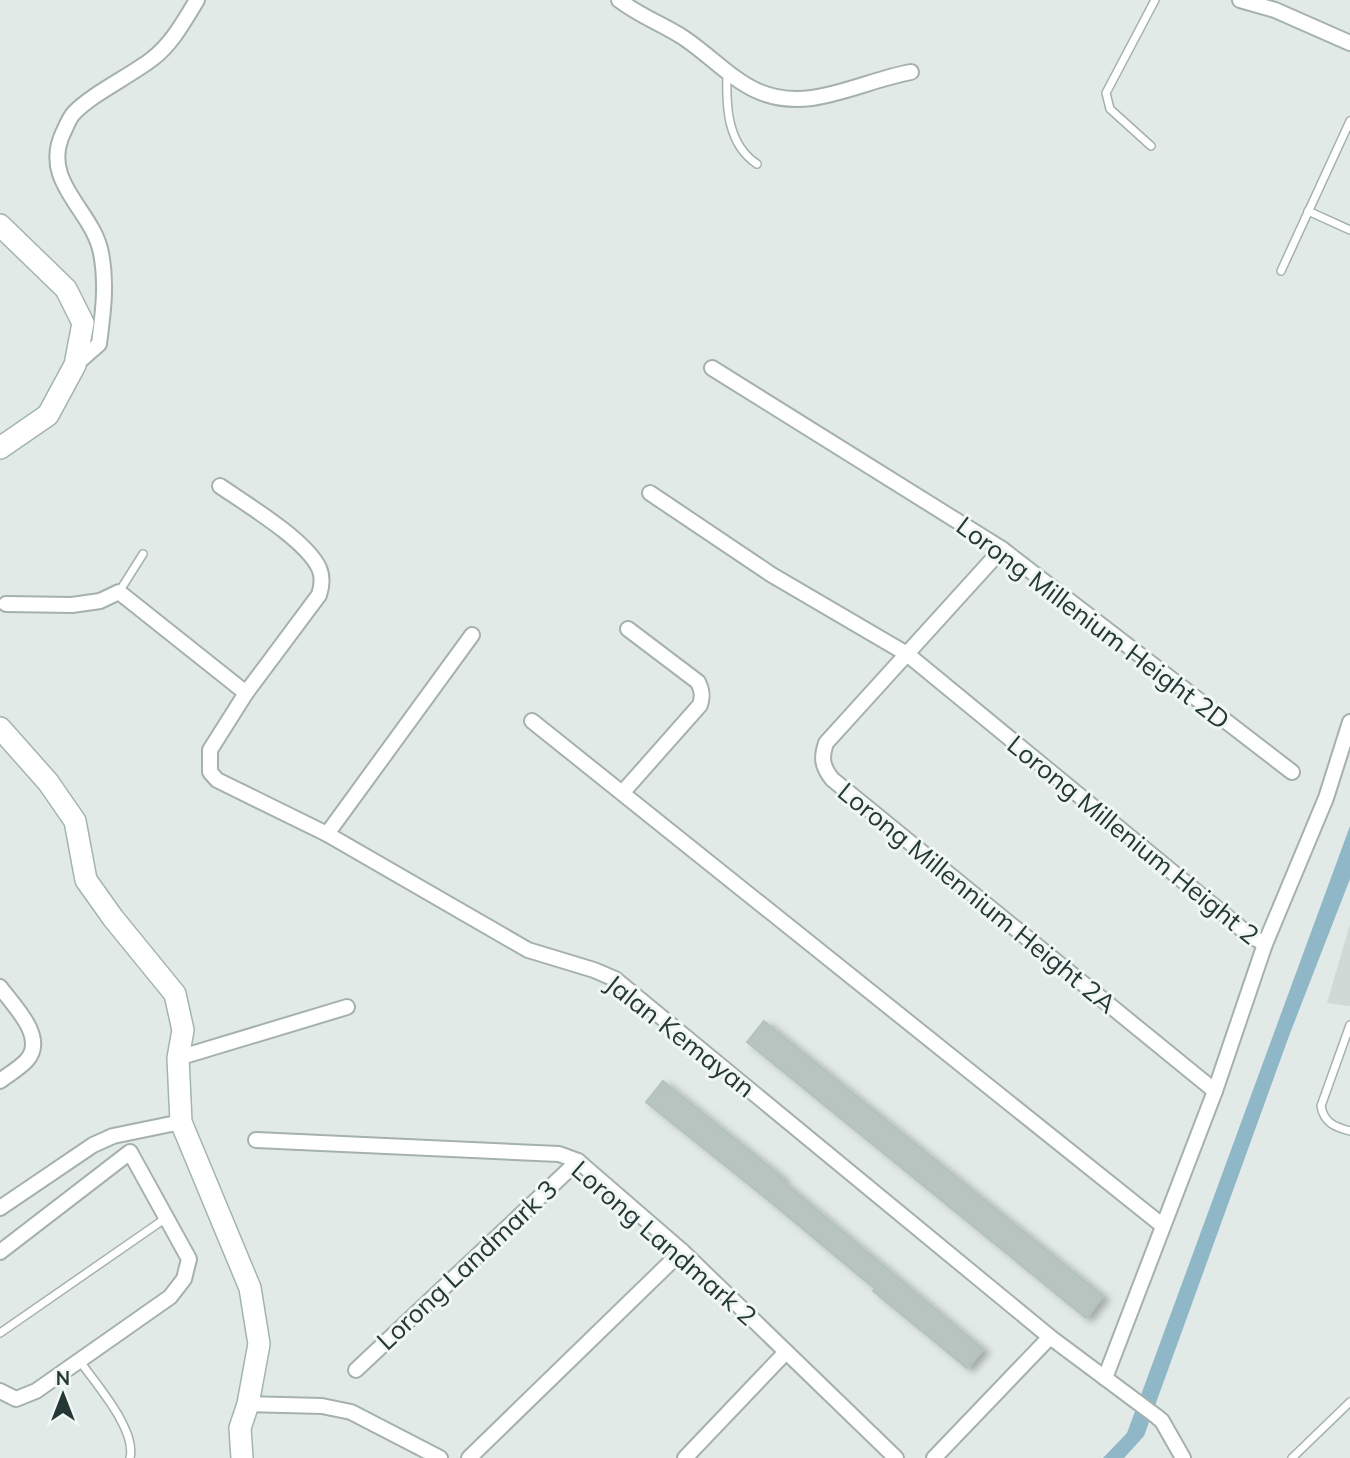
<svg xmlns="http://www.w3.org/2000/svg" width="1350" height="1458" viewBox="0 0 1350 1458" font-family="Mulish,sans-serif">
<style>
.built{fill:#cfd9d6}
.water{fill:#90b7c8}
.building{fill:#b7c4c0;stroke:#b4c2bf;stroke-width:2;filter:url(#shadow)}
.lines{fill:none;stroke-linecap:round;stroke-linejoin:round}
.service-casing{stroke:#a5b1ae;stroke-width:10}
.minor-casing{stroke:#a5b1ae;stroke-width:18}
.secondary-casing{stroke:#a2b4b0;stroke-width:24}
.service{stroke:#fff;stroke-width:7}
.minor{stroke:#fff;stroke-width:14}
.secondary{stroke:#fff;stroke-width:21}
.labels{text-anchor:middle;stroke-width:6;stroke-linejoin:round;paint-order:stroke}
.street-label{font-size:26px;fill:#243835;stroke:#f1f7f5}
</style>
<defs>
<filter id="shadow"><feDropShadow dx="6" dy="3.5" stdDeviation="3.5" flood-color="#0004"/></filter>
</defs>
<rect width="100%" height="100%" fill="#e1eae7"/>
<polygon class="built" points="1350,924 1350,1006 1327,1003"/>
<polygon class="water" points="1350,826 1350,879 1289,1036 1144,1436 1124,1458 1103,1458 1127,1433"/>
<g class="building">
<polygon points="764,1021 1103,1296 1086,1318 747,1042"/>
<polygon points="663,1081 782,1177 780,1179 983,1349 967,1368 873,1291 875,1289 773,1204 646,1102"/>
</g>
<g class="lines">
<g class="service-casing">
<g id="service">
<path d="M727,74C726,106 727,144 757,164"/>
<polyline points="1151,146 1110,109 1106,93 1155,0"/>
<polyline points="1308,211 1350,230"/>
<polyline points="1281,271 1350,121"/>
<polyline points="119,592 143,554"/>
<path d="M1350,1025L1321,1106C1324,1123 1335,1127 1350,1131"/>
<polyline points="0,1333 166,1218"/>
<path d="M79,1360C96,1384 137,1430 130,1458"/>
<polyline points="1292,1458 1350,1402"/>
</g>
</g>
<g class="minor-casing">
<g id="minor">
<path d="M619,0C641,17 663,24 684,38C728,68 751,106 812,98C846,93 878,78 911,72"/>
<polyline points="1240,0 1275,10 1350,43"/>
<path d="M75,365L99,344C103,313 107,284 101,253C93,210 40,182 63,133C66,127 69,119 73,114C90,95 130,76 152,59C172,44 184,21 197,0"/>
<polyline points="712,368 1002,549 1292,772"/>
<path d="M220,486C246,504 306,540 319,568C323,577 322,586 319,595L246,693L210,750V772L217,780L327,834L528,950L594,970L615,979L1050,1337L1156,1416L1162,1421L1183,1458"/>
<polyline points="650,493 772,575 907,654 1249,935 1265,944 1215,1091 1105,1378"/>
<path d="M1002,549L826,743C821,758 822,766 832,779L1215,1091"/>
<polyline points="6,604 72,605 100,601 119,592 246,693"/>
<polyline points="532,721 1163,1226"/>
<path d="M623,792L700,705C703,696 702,690 698,682L628,629"/>
<polyline points="327,834 472,635"/>
<polyline points="1265,944 1326,798 1350,722"/>
<path d="M0,987C13,1005 47,1037 27,1060C20,1068 9,1074 0,1081"/>
<polyline points="178,1058 347,1007"/>
<polyline points="256,1140 559,1154 578,1161 682,1251 896,1458"/>
<polyline points="0,1208 93,1145 113,1136 181,1122"/>
<polyline points="0,1252 130,1152 189,1259 184,1279 170,1297 36,1391 16,1399 0,1391"/>
<polyline points="356,1370 578,1161"/>
<polyline points="248,1404 322,1406 351,1412 440,1458"/>
<polyline points="469,1458 682,1251"/>
<polyline points="685,1458 786,1352"/>
<polyline points="934,1458 1050,1337"/>
</g>
</g>
<g class="secondary-casing">
<g id="secondary">
<polyline points="0,225 66,289 83,323 75,365 48,415 0,448"/>
<polyline points="0,728 48,782 75,821 86,880 113,918 175,994 183,1030 178,1058 181,1122 250,1288 259,1344 248,1404 240,1428 242,1458"/>
</g>
</g>
<use href="#service" class="service"/>
<use href="#minor" class="minor"/>
<use href="#secondary" class="secondary"/>
</g>
<g class="labels">
<g class="street-label">
<text transform="translate(1093 623) rotate(37)" y="9">Lorong Millenium Height 2D</text>
<text transform="translate(1133 840) rotate(39)" y="9">Lorong Millenium Height 2</text>
<text transform="translate(977 898) rotate(39)" y="9">Lorong Millennium Height 2A</text>
<text transform="translate(680 1036) rotate(38)" y="9">Jalan Kemayan</text>
<text transform="translate(664 1243) rotate(41)" y="9">Lorong Landmark 2</text>
<text transform="translate(467 1265) rotate(-43)" y="9">Lorong Landmark 3</text>
</g>
</g>
<g transform="translate(63 1395)" stroke="#f1f7f5" stroke-width="5" paint-order="stroke">
<path d="M0-5L12 26L0 18L-12 26Z" fill="#243835"/>
<text y="-10" font-size="19" font-weight="bold" text-anchor="middle" fill="#243835">N</text>
</g>
</svg>
